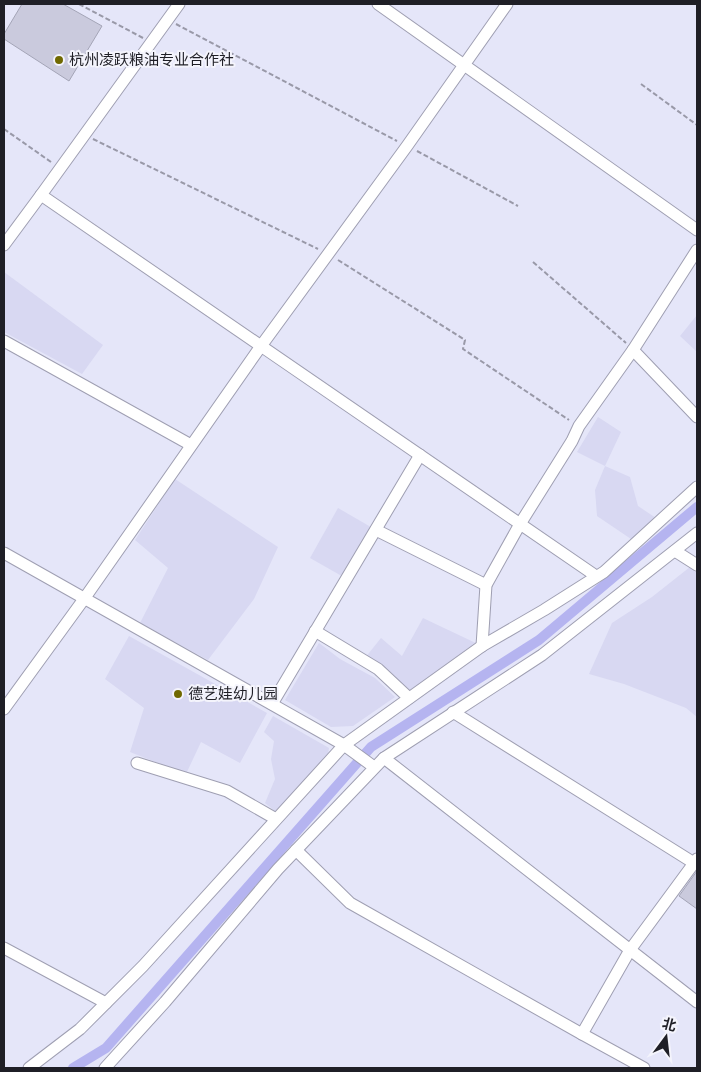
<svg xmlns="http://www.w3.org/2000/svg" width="701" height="1072" viewBox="0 0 701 1072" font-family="Lora,'Noto Sans SC',serif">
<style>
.built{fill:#d8d8f2}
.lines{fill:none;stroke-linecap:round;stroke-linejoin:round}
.canal{stroke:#b5b4f0;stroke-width:10}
.building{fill:#cacadd;stroke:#a4a5b7}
.minor-casing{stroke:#9f9fb2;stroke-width:13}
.path{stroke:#9999a8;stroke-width:2;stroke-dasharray:5 2.5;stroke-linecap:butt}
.minor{stroke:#fff;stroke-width:11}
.poi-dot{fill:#706901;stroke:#f4f4fc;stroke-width:2}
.labels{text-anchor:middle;stroke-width:4;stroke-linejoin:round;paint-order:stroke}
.poi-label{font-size:15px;fill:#1f1f26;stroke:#f4f4fc;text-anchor:start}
</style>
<rect width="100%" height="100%" fill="#e5e6f9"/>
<g class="built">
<polygon points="4,272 103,345 82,374 4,332"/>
<polygon points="697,315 697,352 680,336"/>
<polygon points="598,417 621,432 605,466 630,477 638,506 656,518 631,539 597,516 595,490 605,466 577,452"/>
<polygon points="175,479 278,547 254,599 208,660 140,623 168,568 135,540"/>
<polygon points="338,508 376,530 347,579 310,558"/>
<polygon points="690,567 697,571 697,717 686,708 624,684 589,674 612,623 652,597"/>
<polygon points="423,618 482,646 409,698 365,658 381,638 402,656"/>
<polygon points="129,636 267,713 240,763 201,742 186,774 130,752 144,708 105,679"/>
<polygon points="319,643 340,659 375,678 395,697 353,726 331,727 285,700"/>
<polygon points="273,716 329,748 326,765 280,815 265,803 275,779 271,759 274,741 264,732"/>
</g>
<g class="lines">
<polyline class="canal" points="73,1068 106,1048 371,747 539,640 697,507"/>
</g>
<g class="building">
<polygon points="22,4 63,4 102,26 69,81 4,39 4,34"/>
<polygon points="697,871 697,909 679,896"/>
</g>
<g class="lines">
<g class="minor-casing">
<g id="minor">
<polyline points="378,4 697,230"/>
<polyline points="41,195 596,576"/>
<polyline points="4,245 41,195 179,4"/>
<polyline points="4,341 191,445"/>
<polyline points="633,350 697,417"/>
<polyline points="376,530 486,585"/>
<polyline points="675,551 697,565"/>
<polyline points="4,553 344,745 374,767"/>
<polyline points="315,631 378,669 409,698"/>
<polyline points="482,646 486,585 520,524 572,441 579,426 633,350 697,250"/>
<polyline points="272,704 420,455"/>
<polyline points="4,709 84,599 261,346 407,146 507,4"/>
<polyline points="453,712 694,863"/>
<polyline points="384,758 697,1002"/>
<polyline points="137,763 227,791 276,819"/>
<polyline points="296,850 350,903 582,1034 644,1068"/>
<polyline points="4,948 106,1003"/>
<polyline points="582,1034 630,950 697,859"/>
<polyline points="29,1068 80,1029 143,966 344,745 482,646 544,610 604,572 697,487"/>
<polyline points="105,1068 165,1002 278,869 384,758 542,655 697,533"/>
</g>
</g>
<g class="path">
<polyline points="79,4 143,38"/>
<polyline points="176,24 397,141"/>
<polyline points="641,84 697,125"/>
<polyline points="4,129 51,162"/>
<polyline points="93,139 318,249"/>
<polyline points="417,151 518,206"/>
<polyline points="338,260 465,340 463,349 569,420"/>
<polyline points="533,262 626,343"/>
</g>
<use href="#minor" class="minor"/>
</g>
<g class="poi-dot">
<circle cx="59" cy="60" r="5"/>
<circle cx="178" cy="694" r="5"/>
</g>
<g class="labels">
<g class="poi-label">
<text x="69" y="65">杭州凌跃粮油专业合作社</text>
<text x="188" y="699">德艺娃幼儿园</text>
</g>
</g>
<rect width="701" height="1072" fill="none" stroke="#1f1f26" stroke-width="10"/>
<g transform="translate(666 1037) rotate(15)" stroke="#f4f4fc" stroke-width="4" paint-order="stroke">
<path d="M0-4L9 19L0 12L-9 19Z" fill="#1f1f26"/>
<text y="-8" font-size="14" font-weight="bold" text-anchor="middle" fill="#1f1f26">北</text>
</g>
</svg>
